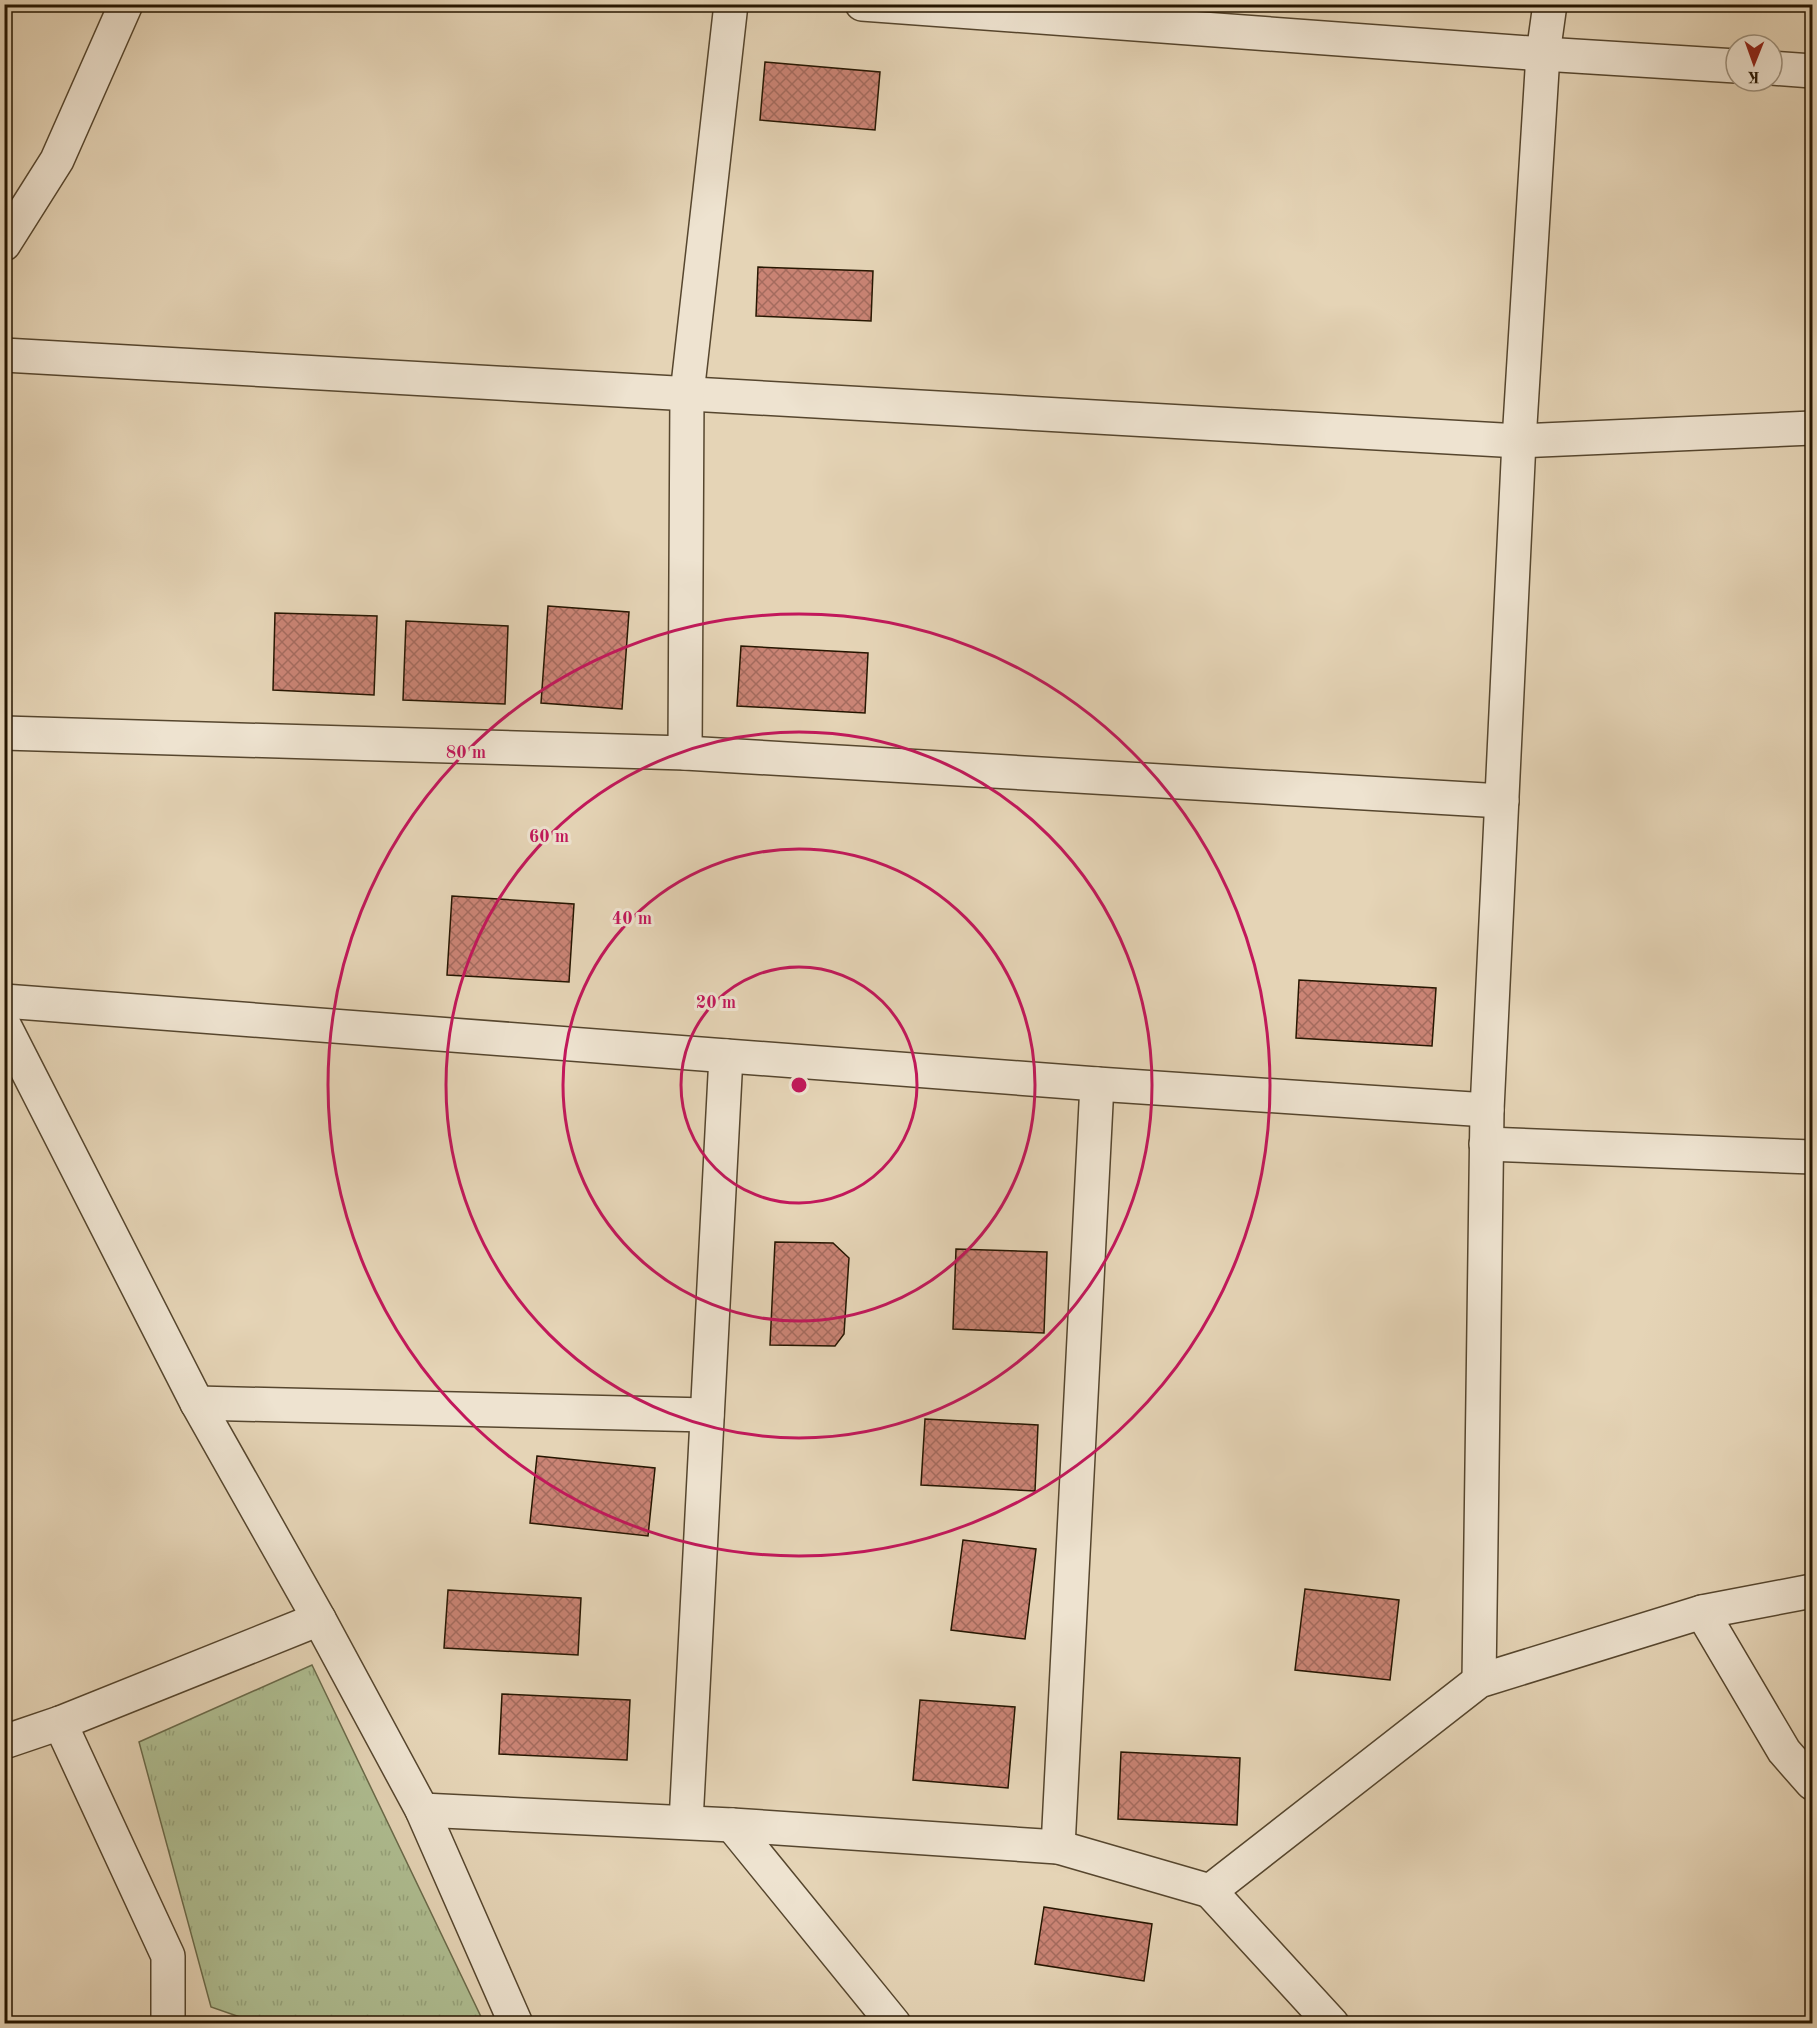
<svg xmlns="http://www.w3.org/2000/svg" width="1817" height="2028" viewBox="0 0 1817 2028" font-family="'Old Standard TT',serif">
<style>
.park{fill:url(#park-tufts);stroke:#6a6a4a;stroke-width:1.5}
.building{fill:url(#building-cross-hatch);stroke:#261601;stroke-width:1.5}
.lines{fill:none;stroke-linecap:round;stroke-linejoin:round}
.minor-casing{stroke:#56462e;stroke-width:36}
.minor{stroke:#eee3d0;stroke-width:33}
.ring{fill:none;stroke:#c2185b;stroke-width:3}
.centre{fill:#c2185b;stroke:#eee3d0;stroke-width:3}
.ring-label{font-size:18px;text-anchor:middle;font-weight:bold;fill:#c2185b;stroke:#eee3d0;stroke-width:6;stroke-linejoin:round;paint-order:stroke}
</style>
<defs>
<pattern id="park-tufts" width="24" height="20" patternUnits="userSpaceOnUse" patternTransform="scale(1.5)"><rect width="24" height="20" fill="#afbe92"/><path d="M3 7l-1-3M5 7V3M7 7l1-3M15 17l-1-3M17 17v-4M19 17l1-3" fill="none" stroke="#96a37c"/></pattern>
<pattern id="building-cross-hatch" width="8" height="8" patternUnits="userSpaceOnUse" patternTransform="scale(1.5)"><rect width="8" height="8" fill="#ca8475"/><path d="M0 0l8 8M0 8l8-8" fill="none" stroke="#a46b5e"/></pattern>
</defs>
<rect width="100%" height="100%" fill="#e5d4b6"/>
<filter id="stains"><feTurbulence type="fractalNoise" baseFrequency=".00333" numOctaves="4"/><feColorMatrix values="0 0 0 0 .2 0 0 0 0 .09 0 0 0 0 .02 0 0 0 .5 -.17"/></filter>
<radialGradient id="worn" r=".72"><stop offset=".6" stop-color="#630" stop-opacity="0"/><stop offset="1" stop-color="#630" stop-opacity=".3"/></radialGradient>
<polygon class="park" points="312,1665 484,2023 257,2023 211,2007 139,1742"/>
<g class="building">
<polygon points="765,62 880,72 875,130 760,120"/>
<polygon points="758,267 873,271 871,321 756,316"/>
<polygon points="548,606 629,612 622,709 541,703"/>
<polygon points="275,613 377,616 374,695 273,690"/>
<polygon points="406,621 508,626 505,704 403,700"/>
<polygon points="741,646 868,653 865,713 737,706"/>
<polygon points="452,896 574,904 569,982 447,975"/>
<polygon points="1299,980 1436,988 1432,1046 1296,1038"/>
<polygon points="775,1242 833,1243 849,1258 844,1334 835,1346 770,1345"/>
<polygon points="956,1249 1047,1252 1044,1333 953,1329"/>
<polygon points="925,1419 1038,1425 1035,1491 921,1485"/>
<polygon points="537,1456 655,1468 648,1536 530,1523"/>
<polygon points="963,1540 1036,1549 1025,1639 951,1630"/>
<polygon points="1305,1589 1399,1600 1390,1680 1295,1670"/>
<polygon points="448,1590 581,1598 578,1655 444,1648"/>
<polygon points="502,1694 630,1700 627,1760 499,1754"/>
<polygon points="920,1700 1015,1707 1008,1788 913,1780"/>
<polygon points="1121,1752 1240,1758 1237,1825 1118,1819"/>
<polygon points="1044,1907 1152,1924 1144,1981 1035,1964"/>
</g>
<g class="lines">
<g class="minor-casing">
<g id="minor">
<polyline points="862,4 1543,54 1736,66"/>
<polyline points="1772,68 1812,71"/>
<polyline points="4,244 57,160 126,4"/>
<polyline points="4,355 1519,441 1812,428"/>
<polyline points="4,733 685,753 1502,801"/>
<polyline points="685,753 687,394 731,4"/>
<polyline points="4,1001 1097,1084 1487,1110"/>
<polyline points="4,1025 197,1403 319,1619 422,1810 516,2024"/>
<polyline points="1486,1144 1812,1157"/>
<polyline points="197,1403 707,1415"/>
<polyline points="1702,1612 1784,1751 1812,1783"/>
<polyline points="1479,1681 1487,1110 1519,441 1543,54 1550,4"/>
<polyline points="60,1723 168,1956 168,2024"/>
<polyline points="4,1742 60,1723 319,1619"/>
<polyline points="422,1810 732,1825 1058,1847 1210,1891 1479,1681 1702,1612 1812,1591"/>
<polyline points="686,1822 726,1056"/>
<polyline points="732,1825 894,2024"/>
<polyline points="1058,1847 1097,1084"/>
<polyline points="1210,1891 1332,2024"/>
</g>
</g>
<use href="#minor" class="minor"/>
</g>
<g class="ring">
<circle cx="799" cy="1085" r="118"/>
<circle cx="799" cy="1085" r="236"/>
<circle cx="799" cy="1085" r="353"/>
<circle cx="799" cy="1085" r="471"/>
</g>
<circle cx="799" cy="1085" r="9" class="centre"/>
<g class="ring-label">
<text x="466" y="758">80 m</text>
<text x="549" y="842">60 m</text>
<text x="632" y="924">40 m</text>
<text x="716" y="1008">20 m</text>
</g>
<rect width="1817" height="2028" fill="none" stroke="#e5d4b6" stroke-width="24"/>
<rect x="6" y="6" width="1805" height="2016" fill="none" stroke="#261601" stroke-width="3"/>
<rect x="12" y="12" width="1793" height="2004" fill="none" stroke="#261601" stroke-width="1.5"/>
<g transform="translate(1754 63) rotate(181)"><circle r="28" fill="#eee3d0" stroke="#9e917d" stroke-width="1.5"/>
<path d="M0-4.5L10 22L0 15L-10 22Z" fill="#8f2418"/>
<text y="-9" font-size="16" font-weight="bold" text-anchor="middle" fill="#261601">K</text>
</g>
<rect width="100%" height="100%" filter="url(#stains)"/>
<rect width="100%" height="100%" fill="url(#worn)"/>
</svg>
